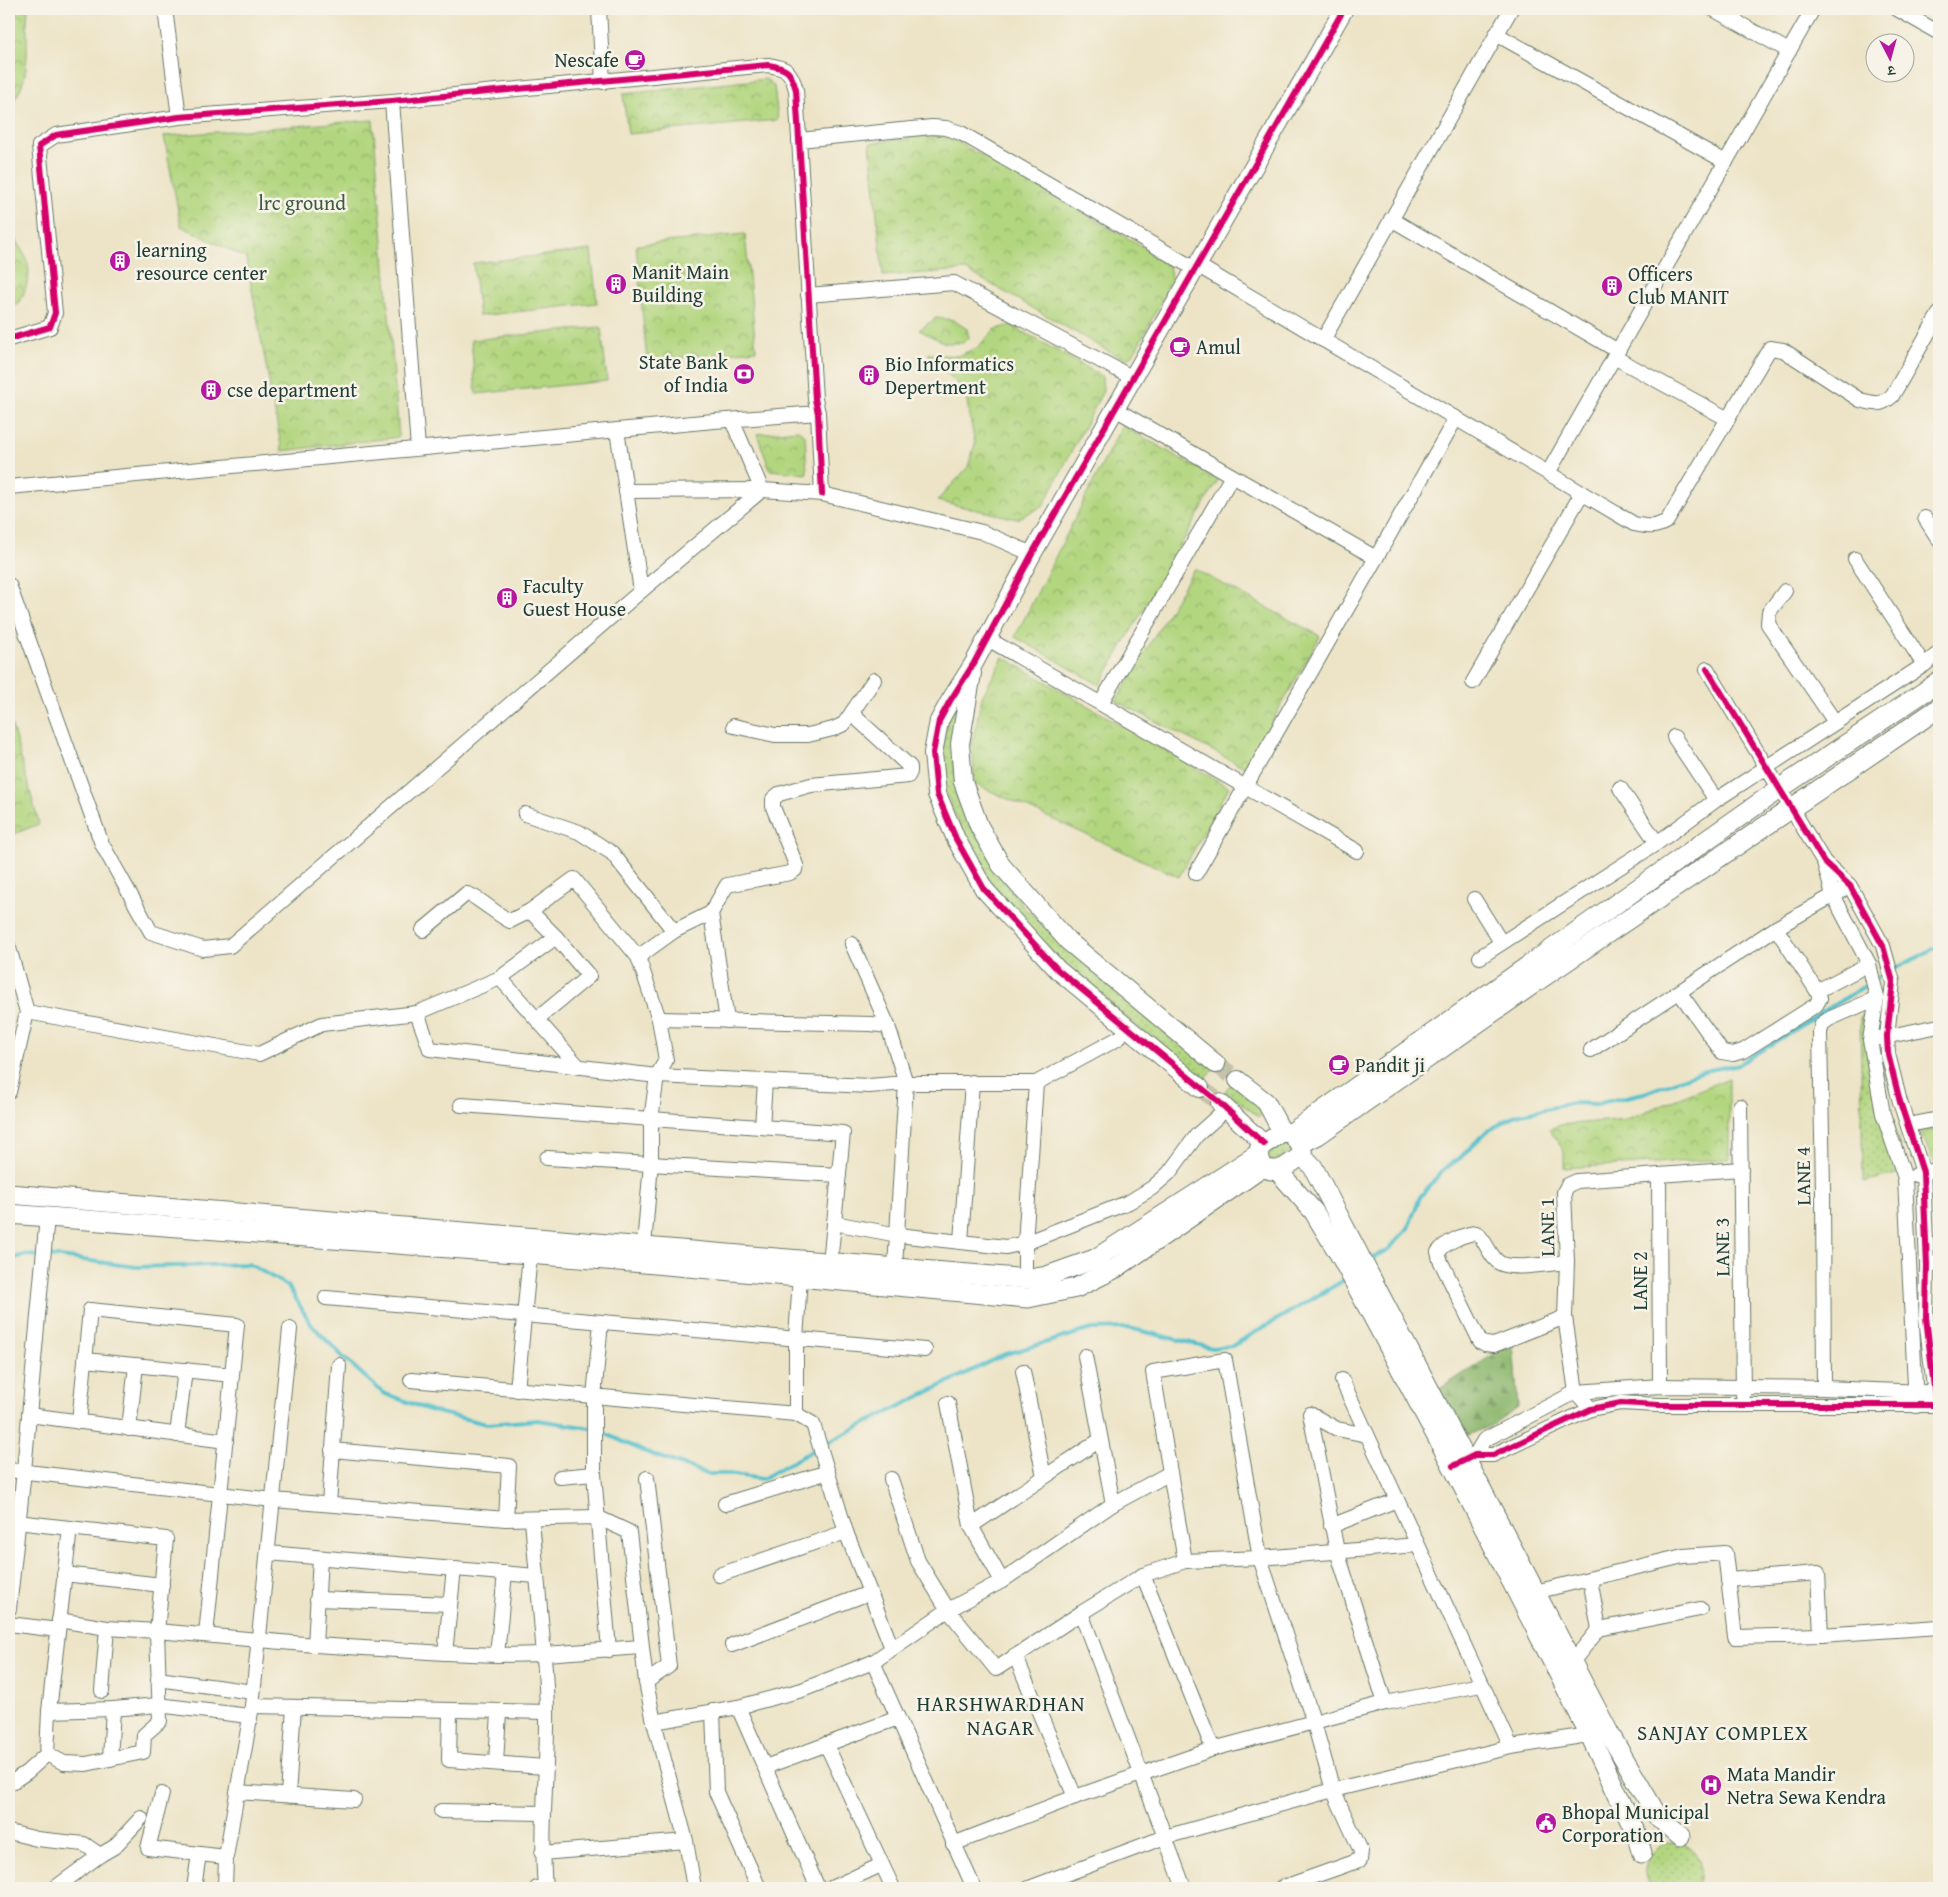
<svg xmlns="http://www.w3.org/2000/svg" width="1948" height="1897" viewBox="0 0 1948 1897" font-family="'Gentium Book Plus','Noto Serif Devanagari',serif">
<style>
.grass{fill:url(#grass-dots);stroke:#688a5a}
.forest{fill:url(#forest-firs);stroke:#567a51}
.park{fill:url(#park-crowns);stroke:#688a5a}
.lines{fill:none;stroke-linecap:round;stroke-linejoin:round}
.stream{stroke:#54c1cd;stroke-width:4}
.tertiary-tunnel{stroke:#c4c3aa;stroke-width:18;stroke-dasharray:18 9;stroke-linecap:butt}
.minor-casing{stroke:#677767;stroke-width:16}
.tertiary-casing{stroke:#677767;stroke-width:20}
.secondary-casing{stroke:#677767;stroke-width:21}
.minor{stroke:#fff;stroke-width:14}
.tertiary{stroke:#fff;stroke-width:18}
.secondary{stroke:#fff;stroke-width:19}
.cycleway-casing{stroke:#f7f3e8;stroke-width:9}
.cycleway{stroke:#d6006c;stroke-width:6}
.labels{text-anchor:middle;stroke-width:5;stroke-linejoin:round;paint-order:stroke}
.poi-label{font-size:20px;fill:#1f3d34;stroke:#f7f3e8;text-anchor:start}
.park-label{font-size:20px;fill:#3c5c43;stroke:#f7f3e8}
.street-label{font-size:20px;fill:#1f3d34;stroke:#f7f3e8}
.neighbourhood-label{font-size:21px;letter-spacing:1px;fill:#1f3d34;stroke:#f7f3e8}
</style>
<defs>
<pattern id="grass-dots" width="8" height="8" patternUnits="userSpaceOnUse" patternTransform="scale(1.25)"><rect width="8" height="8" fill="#b2d67f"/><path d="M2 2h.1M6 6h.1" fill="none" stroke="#90af69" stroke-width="1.8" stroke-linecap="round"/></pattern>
<pattern id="forest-firs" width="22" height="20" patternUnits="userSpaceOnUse" patternTransform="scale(1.25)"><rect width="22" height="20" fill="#8db76e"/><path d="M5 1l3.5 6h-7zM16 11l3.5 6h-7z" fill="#73965b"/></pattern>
<pattern id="park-crowns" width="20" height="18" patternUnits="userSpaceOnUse" patternTransform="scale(1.25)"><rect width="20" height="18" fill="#b2d67f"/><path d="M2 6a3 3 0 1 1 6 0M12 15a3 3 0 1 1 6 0" fill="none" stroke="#90af69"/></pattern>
</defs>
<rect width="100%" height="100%" fill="#f7f3e8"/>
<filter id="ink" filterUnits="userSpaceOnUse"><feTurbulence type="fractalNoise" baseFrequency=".02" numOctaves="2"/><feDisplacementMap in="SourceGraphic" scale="10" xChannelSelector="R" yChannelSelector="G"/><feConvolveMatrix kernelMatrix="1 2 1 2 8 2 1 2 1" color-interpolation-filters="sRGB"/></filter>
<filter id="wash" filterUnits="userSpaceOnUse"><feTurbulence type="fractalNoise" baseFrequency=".0096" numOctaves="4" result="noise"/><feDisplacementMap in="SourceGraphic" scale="20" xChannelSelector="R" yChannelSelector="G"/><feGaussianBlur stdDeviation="1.12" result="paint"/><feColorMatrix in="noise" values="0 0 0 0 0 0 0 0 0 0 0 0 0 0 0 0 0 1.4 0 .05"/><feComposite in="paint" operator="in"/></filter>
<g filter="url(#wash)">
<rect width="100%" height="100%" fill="#ede4c7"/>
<g class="grass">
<polygon points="965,689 954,763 956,793 966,815 1001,874 1024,908 1214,1069 1204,1080 1053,958 990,884 968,845 942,784 942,754 947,721"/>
<polygon points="1872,1007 1872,1040 1906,1172 1863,1182 1860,1017"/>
<polygon points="1231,1084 1256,1100 1264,1112 1259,1117 1225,1091"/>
<polygon points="1286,1138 1293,1149 1275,1162 1268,1158 1266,1150"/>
<path d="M1667,1842C1674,1842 1680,1842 1687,1846C1702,1854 1705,1876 1693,1888H1652C1636,1871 1649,1850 1667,1842Z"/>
</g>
<polygon class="forest" points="1513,1342 1518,1407 1494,1424 1464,1437 1436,1391"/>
<g class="park">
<path d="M9,9H28C24,45 35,76 9,107Z"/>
<polygon points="766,79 774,86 778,120 628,134 623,94"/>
<polygon points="373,120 399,437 282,451 246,258 181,226 164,136"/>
<polygon points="926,136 941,136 954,140 1151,251 1169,266 1172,282 1133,355 1127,359 1117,356 966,270 883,276 870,143"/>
<path d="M9,231C30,262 36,267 19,304L9,307Z"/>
<polygon points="745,234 756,350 647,361 636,245"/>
<polygon points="591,250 597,303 479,316 473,263"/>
<polygon points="936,318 953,320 967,329 969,337 963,343 945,343 919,330"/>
<polygon points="1011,325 1102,376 1103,391 1043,506 1017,519 937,501 968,467 975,444 965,391 928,354 958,356 978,347 994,330"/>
<polygon points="601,327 607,381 476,394 471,340"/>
<polygon points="1122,425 1218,480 1100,685 1015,637"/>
<polygon points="798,430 805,435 807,474 770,470 757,434"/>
<polygon points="1194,569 1320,636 1246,768 1116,701"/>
<polygon points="1003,657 1229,787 1179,877 975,784 972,743 982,697"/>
<polygon points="9,715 39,824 9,836"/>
<polygon points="1729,1078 1729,1159 1564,1168 1564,1151 1549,1129 1560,1125 1627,1119"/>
<polygon points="1939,1128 1939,1161 1933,1162 1921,1131"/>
</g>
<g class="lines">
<g class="stream">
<polyline points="1877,978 1939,946"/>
<polyline points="9,1259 26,1255 60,1257 137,1267 249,1264 288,1286 311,1324 343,1357 383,1393 432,1411 487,1424 538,1420 590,1428"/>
<polyline points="1369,1260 1388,1250 1408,1228 1420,1197 1444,1169 1460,1158 1486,1132 1516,1115 1574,1103 1596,1104 1644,1093 1700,1072 1739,1064 1871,982"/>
<polyline points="597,1430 643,1451 708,1474 728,1474 762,1479 822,1445 1003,1355 1092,1329 1129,1328 1212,1348 1232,1346 1341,1282 1346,1278"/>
</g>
</g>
</g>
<g filter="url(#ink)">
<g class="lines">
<g class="tertiary-tunnel">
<polyline points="1216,1064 1238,1080"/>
<polyline points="1200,1088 1220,1103"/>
</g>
<g class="minor-casing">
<g id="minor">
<polyline points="165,9 179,117"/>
<polyline points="599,9 603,82"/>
<polyline points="1713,9 1789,51"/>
<polyline points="1897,9 1939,33"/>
<polyline points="1496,34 1726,162"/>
<polyline points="392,101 418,448"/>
<polyline points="799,140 932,127 946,128 961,133 1195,269"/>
<polyline points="1391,219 1618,351"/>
<path d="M1197,265L1634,524C1647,527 1655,528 1667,521L1770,348L1783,350L1860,400C1875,404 1880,406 1892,396L1939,314"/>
<polyline points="808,295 954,283 1133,378"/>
<path d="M9,339L50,327L55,313L39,146L56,135L179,117L392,101L768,65C787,68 791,71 796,90L815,399L818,413L822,494"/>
<polyline points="1323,340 1511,9"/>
<polyline points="1614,357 1728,419"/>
<polyline points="1115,409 1376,558"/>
<polyline points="617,430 641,591"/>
<polyline points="1548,473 1813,9"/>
<polyline points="9,487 714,421 818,413"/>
<polyline points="626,491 762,490 822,494 982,532 1032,554"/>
<polyline points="1925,518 1939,540"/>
<polyline points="1855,559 1924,665"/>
<polyline points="9,585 102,844 151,932 203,949 230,946 641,591 762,490 732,420"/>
<polyline points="1785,591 1769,612 1768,624 1835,722"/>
<polyline points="988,639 1357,851"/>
<polyline points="1473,682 1582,493"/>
<polyline points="1101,703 1232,476"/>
<polyline points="734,726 775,735 808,735 833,729 844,724 874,680"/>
<polyline points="1674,737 1716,800"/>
<polyline points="1620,788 1657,843"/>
<polyline points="525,814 579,832 612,853 674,931"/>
<polyline points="1824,862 1833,895 1869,964 1877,998 1870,1040 1883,1114 1905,1178 1916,1406"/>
<polyline points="1196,873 1456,418"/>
<polyline points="1474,899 1501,942"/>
<polyline points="530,911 556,937 589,976 537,1019"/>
<polyline points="711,913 727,1021"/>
<polyline points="1776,928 1817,991"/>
<path d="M423,930L466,894C473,893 500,917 510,921L530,911L574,879L638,957L659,1019L666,1060L657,1076L651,1120V1163L644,1246"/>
<polyline points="852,944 888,1026"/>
<polyline points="9,948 27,1012 9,1092"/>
<polyline points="638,957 674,931 711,913 727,885 790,873 795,870 796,865 773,807 773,799 779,794 811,785 908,776 910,772 910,767 852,714"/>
<polyline points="1480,957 1657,843 1716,800 1924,665 1939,653"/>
<polyline points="500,978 579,1067"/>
<polyline points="1680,993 1722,1052 1733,1054 1743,1051 1816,1005 1820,998 1817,991 1869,964"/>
<polyline points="27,1012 259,1054 322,1024 417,1013 500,978 556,937"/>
<polyline points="417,1013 430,1049 657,1076 869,1086 906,1083 1036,1083 1119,1038"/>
<polyline points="659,1019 871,1024 888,1026 906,1083 895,1268"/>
<polyline points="1879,1038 1939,1026"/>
<polyline points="1591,1050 1776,928 1841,891"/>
<polyline points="461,1105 843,1133 830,1263"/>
<polyline points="1740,1106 1743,1395"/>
<polyline points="1908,1125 1939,1119"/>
<polyline points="762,1127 765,1082"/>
<polyline points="547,1158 839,1175"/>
<polyline points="1916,1175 1939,1169"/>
<polyline points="1659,1176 1660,1386"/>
<polyline points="834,1223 898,1235 1006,1247 1025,1243 1129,1202 1152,1188 1169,1173 1197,1135 1226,1109"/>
<polyline points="961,1242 972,1082"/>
<polyline points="1927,1265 1939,1263"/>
<polyline points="1025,1279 1025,1243 1036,1083"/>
<polyline points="326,1298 925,1350"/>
<path d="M1565,1317L1494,1345L1485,1344L1480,1341L1440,1260L1438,1252C1446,1242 1464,1234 1476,1233C1486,1240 1488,1253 1497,1261C1508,1272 1551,1263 1567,1262"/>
<polyline points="601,1322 594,1397 594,1474 609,1650"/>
<polyline points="1085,1356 1113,1504"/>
<polyline points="85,1360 232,1375"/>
<polyline points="1023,1371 1044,1477"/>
<polyline points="411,1380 796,1414 813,1424 846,1532 892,1648"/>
<polyline points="1342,1380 1511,1747"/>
<polyline points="1824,1388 1823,1188 1820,1032 1822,1024 1829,1019 1877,998"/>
<polyline points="517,1390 530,1255"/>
<polyline points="948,1403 971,1526 1002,1581"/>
<polyline points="1591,1409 1576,1392 1565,1317 1567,1262 1564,1192 1568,1185 1577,1181 1741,1169"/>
<polyline points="796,1414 796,1339 800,1277"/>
<polyline points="29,1415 226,1441"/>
<polyline points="79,1422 90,1310 237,1325 206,1635"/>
<polyline points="129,1429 136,1365"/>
<polyline points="177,1435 185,1370"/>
<polyline points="1367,1435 1337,1429 1310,1414 1337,1551 1385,1703"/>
<polyline points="332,1450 509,1466 506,1519"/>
<polyline points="1475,1455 1484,1440 1576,1392 1660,1386 1824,1388 1924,1392"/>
<polyline points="1459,1463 1475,1455 1493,1455 1591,1409 1621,1403 1658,1405 1936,1405 1926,1317 1927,1265 1923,1172 1900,1102 1888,1054 1887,1036 1893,982 1883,946 1850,886 1824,862 1707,669"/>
<polyline points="9,1470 273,1500 506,1519 597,1517 629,1532 646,1682 654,1722 686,1841 694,1888"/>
<polyline points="560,1477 594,1474"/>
<polyline points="891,1479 918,1561 948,1610 996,1669 1081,1613 1143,1575 1185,1561 1260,1558 1417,1545"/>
<polyline points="329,1504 339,1365"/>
<polyline points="725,1504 828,1472"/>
<path d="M532,1520C537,1583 545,1646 547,1709C548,1769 540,1828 545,1888H537"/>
<polyline points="17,1522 166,1539 157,1631 160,1721 144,1735 143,1752 86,1764 64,1763 47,1754"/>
<polyline points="971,1526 1100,1440"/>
<polyline points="1331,1526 1397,1500"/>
<polyline points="268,1553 536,1576"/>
<polyline points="1185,1561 1153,1372 1225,1360 1260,1558 1314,1723 1333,1790 1361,1851 1360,1860 1281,1888"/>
<polyline points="64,1574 162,1585"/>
<polyline points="719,1575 846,1532"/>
<polyline points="1143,1575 1213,1749"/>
<polyline points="1728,1580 1818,1573 1821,1635"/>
<polyline points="1535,1592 1683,1556 1725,1553 1735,1637 1821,1635 1939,1627"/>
<polyline points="317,1599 450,1604"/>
<polyline points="9,1609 24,1471 47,1216"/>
<polyline points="1081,1613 1184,1888"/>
<polyline points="59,1620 107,1628 157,1631 315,1645 445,1653 497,1655 545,1654 641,1647"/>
<polyline points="9,1624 58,1630"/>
<polyline points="1599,1629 1700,1609"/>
<polyline points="315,1645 320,1558"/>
<polyline points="732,1645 869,1593"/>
<polyline points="445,1653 454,1569"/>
<polyline points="497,1655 505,1573"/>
<polyline points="1015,1655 1075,1797"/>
<polyline points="873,1662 974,1888"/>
<polyline points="1572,1662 1599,1629 1590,1579"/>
<polyline points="158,1679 253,1692"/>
<polyline points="646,1682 669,1666 647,1478"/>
<polyline points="102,1691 107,1628"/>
<polyline points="252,1706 547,1712"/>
<polyline points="738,1707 818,1888"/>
<polyline points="49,1711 113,1709 158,1705 249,1716"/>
<polyline points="450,1711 449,1760 545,1767"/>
<polyline points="713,1711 716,1792 759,1888"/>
<polyline points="654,1722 738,1707 802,1690 873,1662 948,1610 1002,1581 1113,1504 1170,1473"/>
<polyline points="826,1744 893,1888"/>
<polyline points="110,1759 113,1709"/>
<polyline points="496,1763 499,1712"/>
<polyline points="765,1767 898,1718"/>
<polyline points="9,1784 27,1772 47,1754 49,1711 70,1528"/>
<polyline points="237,1792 354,1800"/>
<polyline points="162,1794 148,1848 226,1857"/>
<polyline points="288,1795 294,1707"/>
<polyline points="441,1811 543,1813"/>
<polyline points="9,1832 37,1839 84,1844 100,1855"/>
<polyline points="953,1844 1075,1797 1213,1749 1385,1703 1481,1685"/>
<polyline points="542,1853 686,1841"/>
<polyline points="55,1888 100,1855 114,1847 141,1818"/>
<polyline points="194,1888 199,1854"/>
<polyline points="225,1888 226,1857 252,1706 290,1329"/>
<polyline points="831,1888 881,1865"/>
<polyline points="1029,1888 1165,1837 1333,1790 1511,1747 1582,1736 1596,1732"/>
</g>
</g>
<g class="tertiary-casing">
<g id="tertiary">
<polyline points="972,673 960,744 963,782 979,826 1001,865 1068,941 1216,1064"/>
<polyline points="1238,1080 1266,1102 1282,1132"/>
<polyline points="1200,1088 1058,970 984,889 956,839 937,794 933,753 939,721 950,701 974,663 1032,554 1344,9"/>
<polyline points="1220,1103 1264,1144"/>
</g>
</g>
<g class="secondary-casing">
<g id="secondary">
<path d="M1282,1132L1291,1133L1302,1147V1155C1289,1164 1279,1176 1263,1167L1258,1154L1260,1147Z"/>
<polyline points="1291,1133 1779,789 1939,682"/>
<polyline points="1300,1144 1318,1135 1536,982 1939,708"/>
<polyline points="1302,1155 1313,1167 1609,1733 1658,1817 1680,1836"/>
<polyline points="1278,1171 1314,1212 1341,1257 1454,1469 1589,1733 1637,1836 1642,1853"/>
<polyline points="9,1194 1029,1279 1047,1276 1095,1259 1258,1154"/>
<polyline points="9,1214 644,1263 1028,1298 1076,1288 1116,1268 1263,1167"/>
</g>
</g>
<use href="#minor" class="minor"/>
<use href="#tertiary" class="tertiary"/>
<use href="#secondary" class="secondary"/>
<g class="cycleway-casing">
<g id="cycleway">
<path d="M9,339L50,327L55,313L39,146L56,135L179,117L392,101L768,65C787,68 791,71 796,90L815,399L818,413L822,494"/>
<polyline points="1264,1144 1220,1103 1058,970 984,889 956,839 937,794 933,753 939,721 950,701 974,663 1032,554 1344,9"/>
<polyline points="1453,1466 1475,1455 1493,1455 1591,1409 1621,1403 1658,1405 1936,1405 1926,1317 1927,1265 1923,1172 1900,1102 1888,1054 1887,1036 1893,982 1883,946 1850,886 1824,862 1707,669"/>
</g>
</g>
<use href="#cycleway" class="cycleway"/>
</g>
</g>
<defs>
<g id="cafe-disc" transform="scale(1.125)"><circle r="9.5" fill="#b5179e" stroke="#f7f3e8"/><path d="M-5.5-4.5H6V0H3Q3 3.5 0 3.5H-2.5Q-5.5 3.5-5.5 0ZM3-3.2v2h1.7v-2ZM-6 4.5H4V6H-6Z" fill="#fff"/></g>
<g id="building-disc" transform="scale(1.125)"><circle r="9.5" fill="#b5179e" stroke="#f7f3e8"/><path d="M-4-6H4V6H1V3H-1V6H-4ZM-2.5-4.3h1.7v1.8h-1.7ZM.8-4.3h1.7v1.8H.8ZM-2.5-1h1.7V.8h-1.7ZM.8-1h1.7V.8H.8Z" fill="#fff"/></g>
<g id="bank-disc" transform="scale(1.125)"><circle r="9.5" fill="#b5179e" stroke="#f7f3e8"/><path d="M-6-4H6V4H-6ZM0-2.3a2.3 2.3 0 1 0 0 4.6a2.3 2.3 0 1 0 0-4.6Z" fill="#fff"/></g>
<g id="hospital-disc" transform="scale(1.125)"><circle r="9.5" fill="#b5179e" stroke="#f7f3e8"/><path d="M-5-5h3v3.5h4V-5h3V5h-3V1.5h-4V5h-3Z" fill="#fff"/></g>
<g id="civic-disc" transform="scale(1.125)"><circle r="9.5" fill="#b5179e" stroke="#f7f3e8"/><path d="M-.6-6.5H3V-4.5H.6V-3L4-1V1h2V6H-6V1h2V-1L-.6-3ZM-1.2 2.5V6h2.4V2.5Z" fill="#fff"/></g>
</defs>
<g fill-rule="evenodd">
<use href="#cafe-disc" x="635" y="60"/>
<use href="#building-disc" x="120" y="261"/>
<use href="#building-disc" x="616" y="284"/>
<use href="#building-disc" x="1612" y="286"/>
<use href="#cafe-disc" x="1180" y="347"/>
<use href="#bank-disc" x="744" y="374"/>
<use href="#building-disc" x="869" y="375"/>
<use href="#building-disc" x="211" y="390"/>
<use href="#building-disc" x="507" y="598"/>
<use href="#cafe-disc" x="1339" y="1065"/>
<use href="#hospital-disc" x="1711" y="1785"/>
<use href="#civic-disc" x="1546" y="1823"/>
</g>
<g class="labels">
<g class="poi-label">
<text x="619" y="67" text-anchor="end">Nescafe</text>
<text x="136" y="257">learning<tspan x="136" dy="23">resource center</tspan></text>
<text x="632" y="279">Manit Main<tspan x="632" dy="23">Building</tspan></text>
<text x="1628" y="281">Officers<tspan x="1628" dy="23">Club MANIT</tspan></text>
<text x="1196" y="354">Amul</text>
<text x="728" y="369" text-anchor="end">State Bank<tspan x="728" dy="23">of India</tspan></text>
<text x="885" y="371">Bio Informatics<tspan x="885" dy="23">Depertment</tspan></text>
<text x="227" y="397">cse department</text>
<text x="523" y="593">Faculty<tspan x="523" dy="23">Guest House</tspan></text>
<text x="1355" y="1072">Pandit ji</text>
<text x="1727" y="1781">Mata Mandir<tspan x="1727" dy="23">Netra Sewa Kendra</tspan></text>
<text x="1562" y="1819">Bhopal Municipal<tspan x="1562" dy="23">Corporation</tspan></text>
</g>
<g class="park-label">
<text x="302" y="210">lrc ground</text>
</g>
<g class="street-label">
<text transform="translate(1803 1176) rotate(-91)" y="7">LANE 4</text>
<text transform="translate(1547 1227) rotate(-91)" y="7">LANE 1</text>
<text transform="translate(1722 1247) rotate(-91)" y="7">LANE 3</text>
<text transform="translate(1640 1281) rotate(-90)" y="7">LANE 2</text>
</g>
<g class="neighbourhood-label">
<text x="1001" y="1711">HARSHWARDHAN<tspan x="1001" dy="24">NAGAR</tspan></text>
<text x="1723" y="1740">SANJAY COMPLEX</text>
</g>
</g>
<rect width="1948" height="1897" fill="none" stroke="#f7f3e8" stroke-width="30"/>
<g transform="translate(1890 58) rotate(174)"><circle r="24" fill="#f7f3e8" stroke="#a1aaa0"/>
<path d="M0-4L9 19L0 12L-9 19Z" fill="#b5179e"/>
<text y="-8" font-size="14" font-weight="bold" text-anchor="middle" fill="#1f3d34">उ</text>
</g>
</svg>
